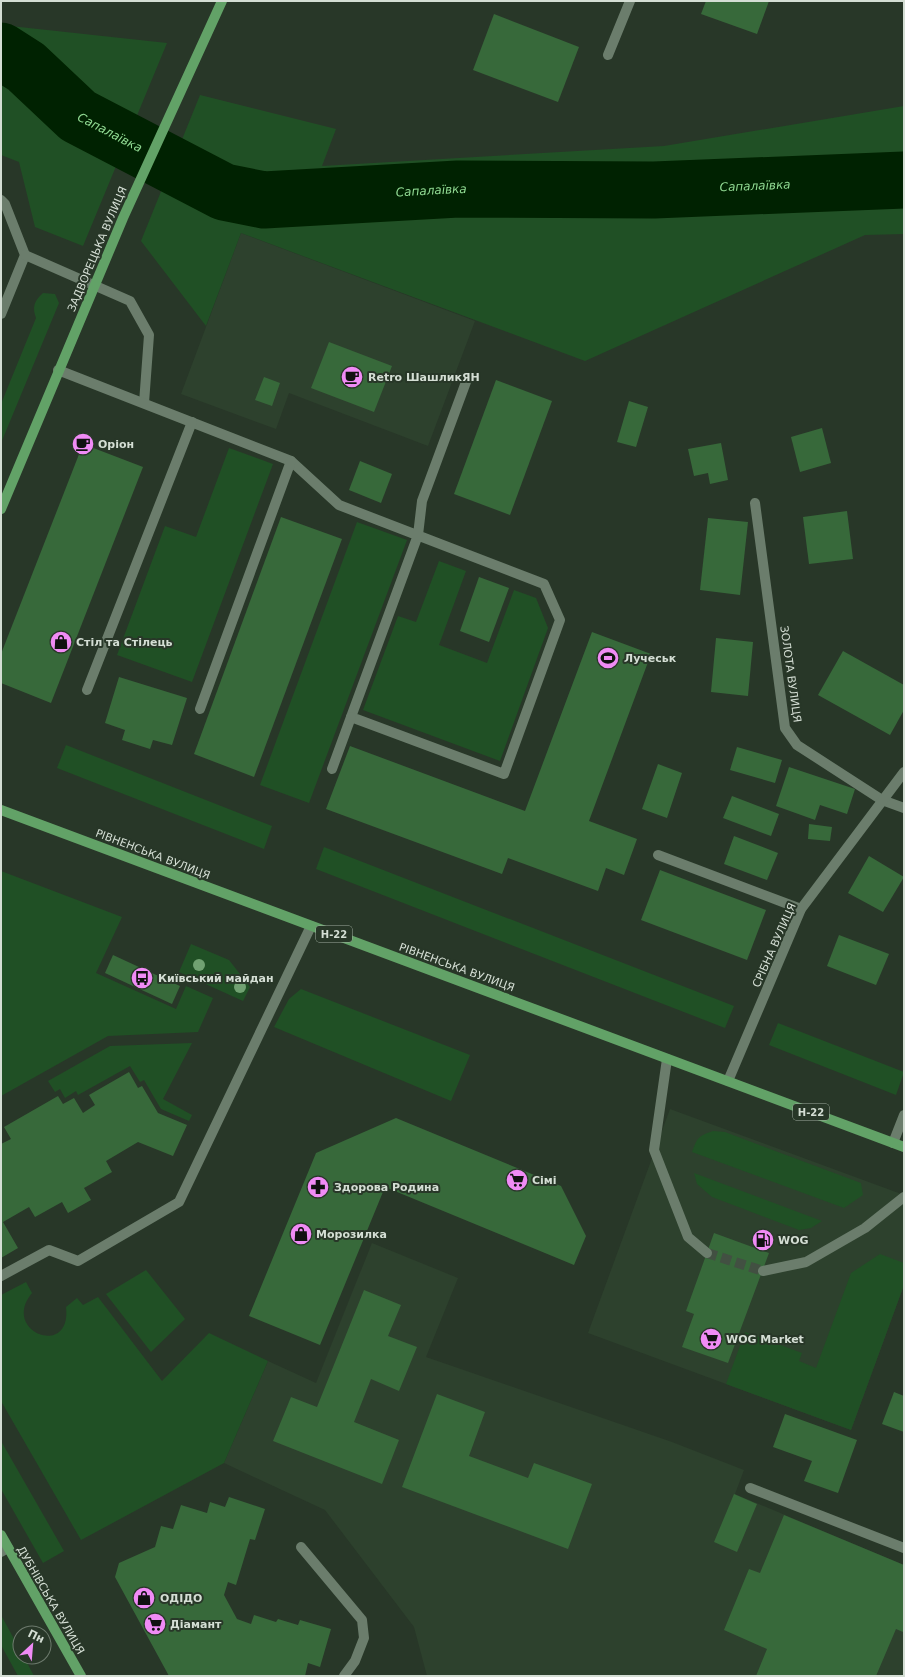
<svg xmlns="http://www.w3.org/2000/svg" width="905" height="1677" viewBox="0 0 905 1677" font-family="'DejaVu Sans',sans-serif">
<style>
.built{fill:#2d412d}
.green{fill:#205025}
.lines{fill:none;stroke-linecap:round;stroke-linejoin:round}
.river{stroke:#002201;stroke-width:57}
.building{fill:#37693a}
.minor-tunnel{stroke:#425042;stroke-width:10;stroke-dasharray:10 5;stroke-linecap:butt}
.minor{stroke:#6b7d6c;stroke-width:10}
.major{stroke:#62a267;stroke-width:10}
.tree{fill:#71a172}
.labels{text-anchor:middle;stroke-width:4;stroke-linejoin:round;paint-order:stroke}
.shield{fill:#283728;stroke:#a0aca0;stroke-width:1}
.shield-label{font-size:10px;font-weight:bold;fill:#d4ded4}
.street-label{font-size:11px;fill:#d4ded4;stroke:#283728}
.poi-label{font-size:11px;font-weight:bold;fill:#d4ded4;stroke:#283728;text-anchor:start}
.water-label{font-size:12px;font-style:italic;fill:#90da93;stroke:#283728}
</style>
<rect width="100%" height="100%" fill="#283728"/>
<g class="built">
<polygon points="241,233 475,321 428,446 289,393 276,429 181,394"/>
<polygon points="670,1109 904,1195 904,1285 851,1430 588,1333"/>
<polygon points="372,1243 458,1278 426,1357 672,1442 744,1470 735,1494 904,1565 904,1676 427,1676 414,1627 325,1510 224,1463 268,1361 316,1383"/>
</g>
<g class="green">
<polygon points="1,25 167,43 83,246 35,227 19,162 1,155"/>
<polygon points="200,95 336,129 322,166 664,146 904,106 904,234 865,235 585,361 241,233 206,326 141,241"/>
<path d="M43,293L55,294L59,303L1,443V404L36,318C32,307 34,301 43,293Z"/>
<polygon points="229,448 273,464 192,682 117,655 165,526 196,537"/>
<polygon points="357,522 407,540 309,803 260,785"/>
<polygon points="439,561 466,571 439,645 487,663 514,590 536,598 548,628 500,761 363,710 398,616 416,622"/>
<polygon points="66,745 272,826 264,849 57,768"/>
<polygon points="324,847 734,1006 725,1028 316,869"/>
<polygon points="1,871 122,917 96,973 176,1009 186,986 213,998 198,1032 108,1036 1,1096"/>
<polygon points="191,944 229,960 250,987 243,1001 179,972"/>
<polygon points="301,989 470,1055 451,1101 274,1027 289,999"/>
<polygon points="778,1023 904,1072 896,1095 769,1045"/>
<polygon points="192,1043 163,1099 192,1115 189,1121 161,1109 144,1080 140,1082 130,1066 78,1095 76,1091 65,1098 60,1089 55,1092 48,1081 110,1046"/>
<path d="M713,1131L725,1132L861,1183L863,1195L844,1208L692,1152C697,1138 698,1136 713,1131Z"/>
<polygon points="694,1173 822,1221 811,1228 799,1230 712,1197 697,1184"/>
<polygon points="880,1254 904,1263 904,1285 851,1430 726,1384 745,1332 802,1353 799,1361 816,1368 851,1273"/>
<polygon points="146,1270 185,1319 151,1352 106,1294"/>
<path d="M26,1282L32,1293C0,1332 72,1359 66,1307L77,1298L83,1305L98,1297L162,1381L209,1333L268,1361L224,1463L81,1540L1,1401V1295Z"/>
<polygon points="1,1441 64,1551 43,1563 1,1489"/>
<polygon points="1,1615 20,1650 20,1657 24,1657 34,1676 18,1676 1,1645"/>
</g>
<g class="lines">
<path class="river" id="s1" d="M1,51L26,67L78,116L224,192L264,200L458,189L654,190L904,180"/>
</g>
<g class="building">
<polygon points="706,1 769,1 757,34 701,14"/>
<polygon points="494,14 579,47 558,102 473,70"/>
<polygon points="329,342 392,366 374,412 311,388"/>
<polygon points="264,377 280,383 272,406 255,400"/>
<polygon points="496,380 552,401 510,515 454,494"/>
<polygon points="629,401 648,407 636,447 617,442"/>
<polygon points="822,428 831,463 800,472 791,437"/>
<polygon points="721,443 728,480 710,484 708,473 694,476 688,449"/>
<polygon points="83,444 143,467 51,703 1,683 1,654"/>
<polygon points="360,461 392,474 381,503 349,490"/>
<polygon points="847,511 853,559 809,564 803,517"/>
<polygon points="281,517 342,539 254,777 194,754"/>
<polygon points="708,518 748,522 740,595 700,590"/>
<polygon points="479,577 509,588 489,642 460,631"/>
<polygon points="592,632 651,654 589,821 637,839 624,875 606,868 598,891 508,858 502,874 326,809 350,746 525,811"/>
<polygon points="716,638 753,642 748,696 711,692"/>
<polygon points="843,651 904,685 904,710 890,735 818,695"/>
<polygon points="119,677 187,698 172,745 153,740 150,749 122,740 125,730 105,723"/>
<polygon points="737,747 782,760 775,783 730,770"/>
<polygon points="658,764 682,773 667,818 642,809"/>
<polygon points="789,767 855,789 847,814 820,805 815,820 776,806"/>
<polygon points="732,796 779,814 771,836 723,818"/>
<polygon points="809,824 832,827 830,841 808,839"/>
<polygon points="734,836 778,853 767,880 724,864"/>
<polygon points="869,856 904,877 883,912 848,893"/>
<polygon points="660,870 766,910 747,960 641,920"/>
<polygon points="839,935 889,954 876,985 827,966"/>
<polygon points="113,955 180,986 172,1004 105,973"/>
<polygon points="129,1072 138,1088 142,1086 158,1113 187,1125 173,1156 138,1142 106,1161 112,1172 84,1188 91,1200 68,1213 62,1202 35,1217 29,1207 3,1222 18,1248 1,1258 1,1144 11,1139 4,1127 58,1096 63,1104 74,1098 83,1113 95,1105 89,1095"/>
<polygon points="396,1118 561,1186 586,1236 574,1265 385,1187 320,1345 249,1316 316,1153"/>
<polygon points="714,1233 769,1253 728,1363 682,1347 694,1314 686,1311"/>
<polygon points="364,1290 401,1305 388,1336 417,1347 399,1391 371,1379 354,1422 399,1440 382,1484 273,1441 291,1397 317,1407"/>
<polygon points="894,1392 904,1396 904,1432 882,1424"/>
<polygon points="437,1394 485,1412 469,1456 528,1478 534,1463 592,1484 568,1549 402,1487"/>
<polygon points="785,1414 857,1440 838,1493 804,1481 812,1461 773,1447"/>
<polygon points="734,1494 757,1504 737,1552 714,1542"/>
<polygon points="229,1497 265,1509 255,1540 250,1539 236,1585 228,1582 224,1595 237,1619 251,1624 254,1615 276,1622 278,1619 298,1625 300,1620 331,1629 320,1667 308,1663 305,1676 169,1676 115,1577 119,1563 155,1547 161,1526 173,1529 181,1505 207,1513 210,1502 225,1507"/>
<polygon points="784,1515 904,1565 904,1630 903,1632 896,1629 876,1676 756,1676 767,1649 724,1630 749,1569 760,1573"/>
</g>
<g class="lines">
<polyline class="minor-tunnel" points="707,1253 763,1271"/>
<g class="minor">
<polyline points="608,55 630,1"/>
<polyline points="1,200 5,204 25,255 1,314"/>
<polyline points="25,255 130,301 149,335 144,403"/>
<polyline points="58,370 291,461 339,505 544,584 560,620 504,774 351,717 418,535 422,501 466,382"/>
<polyline points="755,503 785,728 797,745 882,800 904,808"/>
<polyline points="87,690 192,422"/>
<polyline points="200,709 291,461"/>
<polyline points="332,769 351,717"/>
<polyline points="658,855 801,909"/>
<polyline points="667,1059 654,1150 688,1237 707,1253"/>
<polyline points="728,1081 801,909 904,772"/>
<polyline points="893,1143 904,1115"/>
<polyline points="763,1271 806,1262 865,1228 904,1197"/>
<polyline points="1,1276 49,1250 78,1261 179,1202 311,926"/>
<polyline points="750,1488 904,1548"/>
<polyline points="301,1547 362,1620 364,1638 355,1661 344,1676"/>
<polyline points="1,1552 8,1548"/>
</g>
<g class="major">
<polyline points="1,509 123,218 222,1"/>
<polyline points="1,810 904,1147"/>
<polyline points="1,1535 81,1676"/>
</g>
</g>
<g class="tree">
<circle cx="199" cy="965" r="6"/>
<circle cx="240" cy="987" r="6"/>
</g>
<defs>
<g id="cafe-disc" transform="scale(1.15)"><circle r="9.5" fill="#f08bf5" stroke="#283728"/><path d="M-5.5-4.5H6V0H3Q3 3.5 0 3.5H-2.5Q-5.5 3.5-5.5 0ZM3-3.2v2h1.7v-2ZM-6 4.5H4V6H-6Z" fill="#111"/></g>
<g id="shop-disc" transform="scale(1.15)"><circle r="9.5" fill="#f08bf5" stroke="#283728"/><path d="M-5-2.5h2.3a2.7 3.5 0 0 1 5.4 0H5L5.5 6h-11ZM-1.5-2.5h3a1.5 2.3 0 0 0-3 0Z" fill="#111"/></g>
<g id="stadium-disc" transform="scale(1.15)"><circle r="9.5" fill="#f08bf5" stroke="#283728"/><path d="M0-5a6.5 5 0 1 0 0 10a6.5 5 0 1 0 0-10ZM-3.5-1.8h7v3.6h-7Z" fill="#111"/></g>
<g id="bus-disc" transform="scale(1.15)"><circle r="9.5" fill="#f08bf5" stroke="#283728"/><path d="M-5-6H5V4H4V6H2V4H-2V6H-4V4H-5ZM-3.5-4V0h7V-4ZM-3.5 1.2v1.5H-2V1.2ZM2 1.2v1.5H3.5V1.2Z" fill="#111"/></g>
<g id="supermarket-disc" transform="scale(1.15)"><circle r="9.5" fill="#f08bf5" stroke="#283728"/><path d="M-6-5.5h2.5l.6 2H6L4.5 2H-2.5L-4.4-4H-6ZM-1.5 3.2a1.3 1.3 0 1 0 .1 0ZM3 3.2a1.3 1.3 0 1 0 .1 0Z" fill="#111"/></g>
<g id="pharmacy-disc" transform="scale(1.15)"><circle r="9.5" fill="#f08bf5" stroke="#283728"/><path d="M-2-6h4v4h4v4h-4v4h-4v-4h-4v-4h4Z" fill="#111"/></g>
<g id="fuel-disc" transform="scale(1.15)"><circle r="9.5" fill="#f08bf5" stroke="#283728"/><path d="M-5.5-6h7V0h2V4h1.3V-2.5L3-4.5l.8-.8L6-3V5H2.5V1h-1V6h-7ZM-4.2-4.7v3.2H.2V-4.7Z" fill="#111"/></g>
</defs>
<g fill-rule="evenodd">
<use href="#cafe-disc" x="352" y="377"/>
<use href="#cafe-disc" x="83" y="444"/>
<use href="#shop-disc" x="61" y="642"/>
<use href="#stadium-disc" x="608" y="658"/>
<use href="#bus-disc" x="142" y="978"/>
<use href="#supermarket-disc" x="517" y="1180"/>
<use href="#pharmacy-disc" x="318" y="1187"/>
<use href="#shop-disc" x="301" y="1234"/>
<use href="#fuel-disc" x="763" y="1240"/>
<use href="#supermarket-disc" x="711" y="1339"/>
<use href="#shop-disc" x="144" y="1598"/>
<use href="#supermarket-disc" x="155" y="1624"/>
</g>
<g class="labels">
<g class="shield">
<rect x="316" y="926" width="36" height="16" rx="3"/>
<rect x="793" y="1104" width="36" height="16" rx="3"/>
</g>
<g class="shield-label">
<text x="334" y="938">Н-22</text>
<text x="811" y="1116">Н-22</text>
</g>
<g class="street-label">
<text transform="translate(97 249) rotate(-67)" y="4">ЗАДВОРЕЦЬКА ВУЛИЦЯ</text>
<text transform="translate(791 674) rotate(82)" y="4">ЗОЛОТА ВУЛИЦЯ</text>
<text transform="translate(153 854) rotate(21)" y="4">РІВНЕНСЬКА ВУЛИЦЯ</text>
<text transform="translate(774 945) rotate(-66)" y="4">СРІБНА ВУЛИЦЯ</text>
<text transform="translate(457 967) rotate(20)" y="4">РІВНЕНСЬКА ВУЛИЦЯ</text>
<text transform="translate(51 1600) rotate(60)" y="4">ДУБНІВСЬКА ВУЛИЦЯ</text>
</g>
<g class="poi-label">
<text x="368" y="381">Retro ШашликЯН</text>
<text x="98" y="448">Оріон</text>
<text x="76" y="646">Стіл та Стілець</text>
<text x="624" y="662">Лучеськ</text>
<text x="158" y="982">Київський майдан</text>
<text x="532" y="1184">Сімі</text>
<text x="334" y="1191">Здорова Родина</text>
<text x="316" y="1238">Морозилка</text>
<text x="778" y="1244">WOG</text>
<text x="726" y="1343">WOG Market</text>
<text x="160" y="1602">ОДІДО</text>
<text x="170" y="1628">Діамант</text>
</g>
<g class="water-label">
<text dy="4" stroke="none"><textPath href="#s1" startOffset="137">Сапалаївка</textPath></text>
<text dy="4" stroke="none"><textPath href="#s1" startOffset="798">Сапалаївка</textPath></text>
<text dy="4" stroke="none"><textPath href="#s1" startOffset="474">Сапалаївка</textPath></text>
</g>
</g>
<rect width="905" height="1677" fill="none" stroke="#d4ded4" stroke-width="4"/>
<g transform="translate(32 1645) rotate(26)"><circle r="19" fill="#283728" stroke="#6d7a6d"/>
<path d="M0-3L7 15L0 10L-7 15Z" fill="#f08bf5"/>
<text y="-6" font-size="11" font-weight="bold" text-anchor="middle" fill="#d4ded4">Пн</text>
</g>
</svg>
